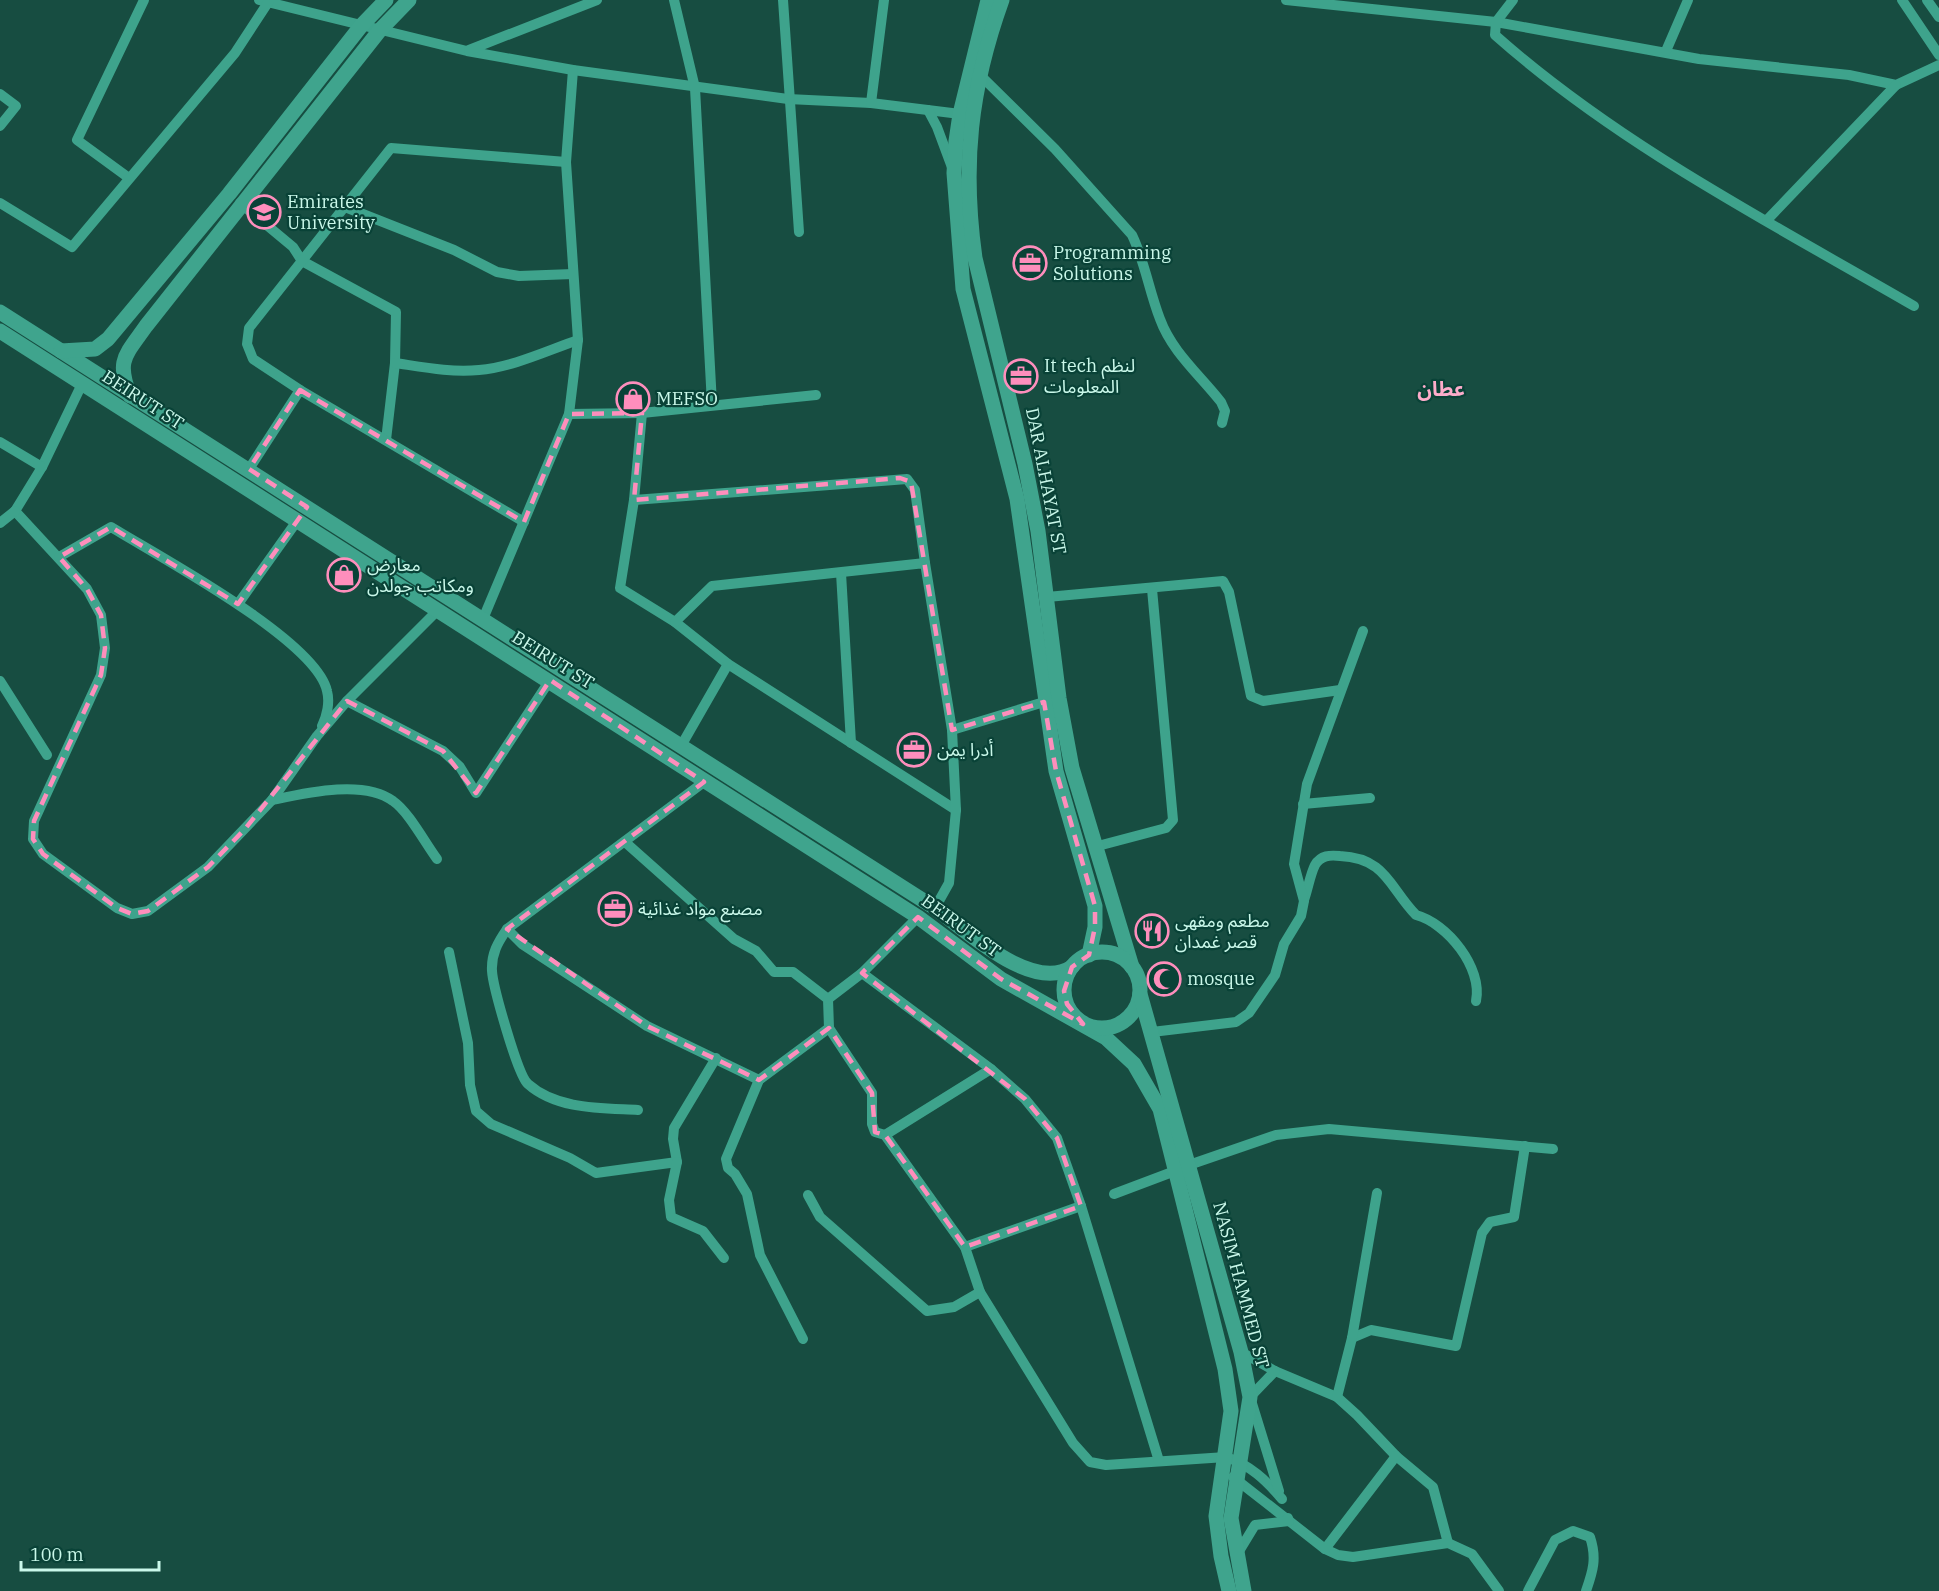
<svg xmlns="http://www.w3.org/2000/svg" width="1939" height="1591" viewBox="0 0 1939 1591" font-family="'IBM Plex Serif','Noto Sans Arabic',serif">
<style>
.lines{fill:none;stroke-linecap:round;stroke-linejoin:round}
.street{stroke:#3ea38c;stroke-width:10}
.secondary{stroke:#3fa48d;stroke-width:15}
.marked{fill:none;stroke:#fe8ebc;stroke-width:4.5;stroke-dasharray:12 8;stroke-linejoin:round}
.labels{text-anchor:middle;stroke-width:4.5;stroke-linejoin:round;paint-order:stroke}
.poi-label{font-size:18px;fill:#caf8ea;stroke:#094237;text-anchor:start}
.street-label{font-size:18px;fill:#caf8ea;stroke:#094237}
.neighbourhood-label{font-size:20px;font-weight:bold;fill:#fcacca;stroke:#094237}
</style>
<rect width="100%" height="100%" fill="#174d41"/>
<g class="lines">
<g class="street">
<polyline points="259,0 467,51 573,70 788,99 871,103 960,114"/>
<polyline points="674,0 695,88 712,404"/>
<polyline points="783,0 799,232"/>
<polyline points="1286,0 1496,22 1699,59 1849,75 1896,85 1939,65"/>
<path d="M1513,0L1496,22L1495,35C1619,145 1771,223 1914,306"/>
<polyline points="1902,0 1939,55"/>
<polyline points="1927,0 1939,17"/>
<polyline points="469,50 597,0"/>
<polyline points="1666,51 1688,0"/>
<path d="M981,76L1055,149L1132,235C1145,262 1149,291 1160,319C1172,352 1200,375 1221,402L1225,411L1222,423"/>
<polyline points="0,94 16,106 0,126"/>
<polyline points="871,103 884,0"/>
<polyline points="928,110 937,127 953,170"/>
<polyline points="129,178 77,140 144,0"/>
<polyline points="0,203 72,247 235,53 269,1"/>
<polyline points="240,203 293,247 302,261 396,312 395,363 386,440"/>
<polyline points="345,207 454,250 497,272 519,276 573,274"/>
<polyline points="1767,220 1896,85"/>
<path d="M395,363C422,367 452,373 479,370C513,367 546,351 578,340"/>
<polyline points="82,384 42,467 15,511 87,589 101,615 105,648 101,675 34,821 33,839 43,854 117,908 132,914 148,911 208,867 272,800 317,736 347,701 437,611"/>
<polyline points="642,413 634,500 620,588 675,622 728,664 956,810"/>
<polyline points="569,414 642,413 816,395"/>
<polyline points="0,442 42,467"/>
<polyline points="249,469 300,390"/>
<polyline points="634,500 907,479 915,490 925,563"/>
<polyline points="524,522 300,390 253,359 247,344 249,328 391,148 566,162"/>
<polyline points="0,523 15,511"/>
<path d="M59,557L111,527C158,556 316,640 327,691C330,702 327,716 322,726"/>
<polyline points="841,573 851,743"/>
<polyline points="1047,597 1223,581 1229,592 1251,696 1263,701 1340,690"/>
<polyline points="238,604 297,521"/>
<polyline points="483,619 569,414 578,340 566,162 573,70"/>
<polyline points="675,622 712,586 925,563 952,730 956,810 949,883 935,908"/>
<polyline points="0,681 47,755"/>
<polyline points="347,701 443,751 460,767 476,793 550,680"/>
<polyline points="952,730 1044,702"/>
<polyline points="681,746 728,664"/>
<path d="M272,800C305,793 364,779 393,801C409,812 425,843 437,859"/>
<polyline points="1303,804 1370,798"/>
<path d="M625,842L734,939L756,951L774,972H793L828,999L829,1028L872,1093V1124L875,1132L885,1135L965,1247L980,1292L1073,1443L1090,1462L1106,1465L1226,1457C1250,1465 1266,1480 1282,1499"/>
<polyline points="1094,847 1166,828 1173,820 1152,589"/>
<path d="M1304,900C1308,889 1310,875 1315,865C1321,855 1330,855 1340,856C1386,858 1389,887 1416,915C1447,923 1483,968 1476,1001"/>
<polyline points="507,929 522,944 647,1026 759,1080"/>
<polyline points="449,952 468,1043 470,1085 476,1111 491,1124 570,1158 596,1173 677,1162 673,1139 674,1128 716,1058"/>
<polyline points="862,973 991,1069 1025,1099 1057,1138 1081,1206 1159,1461"/>
<polyline points="828,999 862,973 918,917"/>
<polyline points="1152,1032 1236,1022 1249,1013 1275,975 1284,944 1301,916 1304,901 1294,864 1307,784 1363,631"/>
<path d="M638,1110C603,1108 557,1110 528,1084C518,1076 493,987 492,971C491,954 498,942 507,929L704,782"/>
<polyline points="885,1135 991,1069"/>
<polyline points="677,1162 669,1200 671,1217 703,1231 724,1258"/>
<polyline points="1189,1165 1276,1135 1329,1129 1553,1149"/>
<polyline points="1114,1194 1175,1171"/>
<polyline points="808,1195 820,1217 927,1311 954,1307 980,1292"/>
<polyline points="965,1247 1081,1206"/>
<polyline points="1352,1338 1371,1330 1456,1346 1482,1233 1490,1222 1514,1217 1525,1146"/>
<polyline points="803,1339 760,1255 747,1194 735,1174 728,1168 726,1159 759,1080 829,1028"/>
<polyline points="1241,1352 1275,1371 1337,1397 1357,1415 1396,1456 1433,1487 1448,1543"/>
<polyline points="1275,1371 1250,1397 1279,1491"/>
<polyline points="1337,1397 1352,1338 1377,1193"/>
<polyline points="1233,1477 1325,1549 1338,1555 1353,1557 1448,1543 1472,1554 1499,1591"/>
<polyline points="1325,1549 1396,1456"/>
<polyline points="1238,1553 1255,1525 1289,1521 1288,1518"/>
<path d="M1528,1591L1555,1540L1573,1531L1590,1537C1597,1558 1593,1571 1586,1591"/>
</g>
<g class="secondary">
<polyline points="988,0 960,114 956,141 954,173 963,289 1017,499 1056,771 1095,906 1095,927 1089,955"/>
<path d="M1002,0C970,89 962,165 975,258L1025,464L1038,531L1059,698L1072,768L1132,967"/>
<path d="M0,312L935,908C967,931 1032,993 1072,967"/>
<polyline points="0,331 918,917 1001,979 1106,1038 1134,1064 1160,1109 1225,1369 1231,1411 1216,1516 1221,1556 1229,1591"/>
<polyline points="61,351 95,349 108,339 229,194 361,26 386,0"/>
<path d="M130,396C116,360 125,356 146,326L380,30L409,0"/>
<circle cx="1102" cy="990" r="38"/>
<polyline points="1140,994 1241,1352 1250,1397 1231,1518 1244,1591"/>
</g>
</g>
<path class="marked" d="M300,390L524,522L569,414L642,413L634,500L900,478L911,482L952,730L1044,702L1056,771L1095,906V927L1089,955L1072,967L1064,991L1067,1004L1083,1024L1001,979L918,917L862,973L1025,1099L1057,1138L1081,1206L965,1247L885,1135L875,1132L872,1093L829,1028L759,1080L647,1026L507,929L704,782L550,680L476,793L443,751L347,701L245,829L208,867L148,911L132,914L117,908L43,854L33,839L34,821L101,675L105,648L101,615L87,589L59,557L111,527L238,604L307,507L249,469Z"/>
<defs>
<g id="university-ring" transform="scale(1.725)"><circle r="9.5" fill="#094237" stroke="#fe8ebc" stroke-width="1.5"/><path d="M0-5L7-2L0 1L-7-2ZM-4 1L0 2.5L4 1V4Q0 6-4 4Z" fill="#fe8ebc"/></g>
<g id="office-ring" transform="scale(1.725)"><circle r="9.5" fill="#094237" stroke="#fe8ebc" stroke-width="1.5"/><path d="M-6-3h4V-5.5h4V-3h4V5H-6ZM-1-4.5V-3h2v-1.5ZM-6 0V1H6V0Z" fill="#fe8ebc"/></g>
<g id="shop-ring" transform="scale(1.725)"><circle r="9.5" fill="#094237" stroke="#fe8ebc" stroke-width="1.5"/><path d="M-5-2.5h2.3a2.7 3.5 0 0 1 5.4 0H5L5.5 6h-11ZM-1.5-2.5h3a1.5 2.3 0 0 0-3 0Z" fill="#fe8ebc"/></g>
<g id="restaurant-ring" transform="scale(1.725)"><circle r="9.5" fill="#094237" stroke="#fe8ebc" stroke-width="1.5"/><path d="M-5-6h1v4h1v-4h1v4h1v-4h1v5L-1.5 .5V6h-2V.5L-5-1ZM5-6V6H3V1.5H1.5Q1.5-4 5-6Z" fill="#fe8ebc"/></g>
<g id="mosque-ring" transform="scale(1.725)"><circle r="9.5" fill="#094237" stroke="#fe8ebc" stroke-width="1.5"/><path d="M3.5-4.9A6 6 0 1 0 3.5 4.9A5 5 0 1 1 3.5-4.9Z" fill="#fe8ebc"/></g>
</defs>
<g fill-rule="evenodd">
<use href="#university-ring" x="264" y="212"/>
<use href="#office-ring" x="1030" y="263"/>
<use href="#office-ring" x="1021" y="376"/>
<use href="#shop-ring" x="633" y="399"/>
<use href="#shop-ring" x="344" y="575"/>
<use href="#office-ring" x="914" y="750"/>
<use href="#office-ring" x="615" y="909"/>
<use href="#restaurant-ring" x="1152" y="931"/>
<use href="#mosque-ring" x="1164" y="979"/>
</g>
<g class="labels">
<g class="poi-label">
<text x="287" y="208">Emirates<tspan x="287" dy="21">University</tspan></text>
<text x="1053" y="259">Programming<tspan x="1053" dy="21">Solutions</tspan></text>
<text x="1044" y="372">It tech لنظم<tspan x="1044" dy="21">المعلومات</tspan></text>
<text x="656" y="405">MEFSO</text>
<text x="367" y="571">معارض<tspan x="367" dy="21">ومكاتب جولدن</tspan></text>
<text x="937" y="756">أدرا يمن</text>
<text x="638" y="915">مصنع مواد غذائية</text>
<text x="1175" y="927">مطعم ومقهى<tspan x="1175" dy="21">قصر غمدان</tspan></text>
<text x="1187" y="985">mosque</text>
</g>
<g class="street-label">
<text transform="translate(143 400) rotate(33)" y="6">BEIRUT ST</text>
<text transform="translate(1046 481) rotate(79)" y="6">DAR ALHAYAT ST</text>
<text transform="translate(553 660) rotate(32)" y="6">BEIRUT ST</text>
<text transform="translate(961 926) rotate(36)" y="6">BEIRUT ST</text>
<text transform="translate(1241 1285) rotate(75)" y="6">NASIM HAMMED ST</text>
</g>
<g class="neighbourhood-label">
<text x="1441" y="396">عطان</text>
</g>
</g>
<path d="M21 1561v9h138v-9" fill="none" stroke="#caf8ea" stroke-width="3"/>
<text x="30" y="1561" font-size="18" fill="#caf8ea" stroke="#094237" stroke-width="4.5" paint-order="stroke">100 m</text>
</svg>
